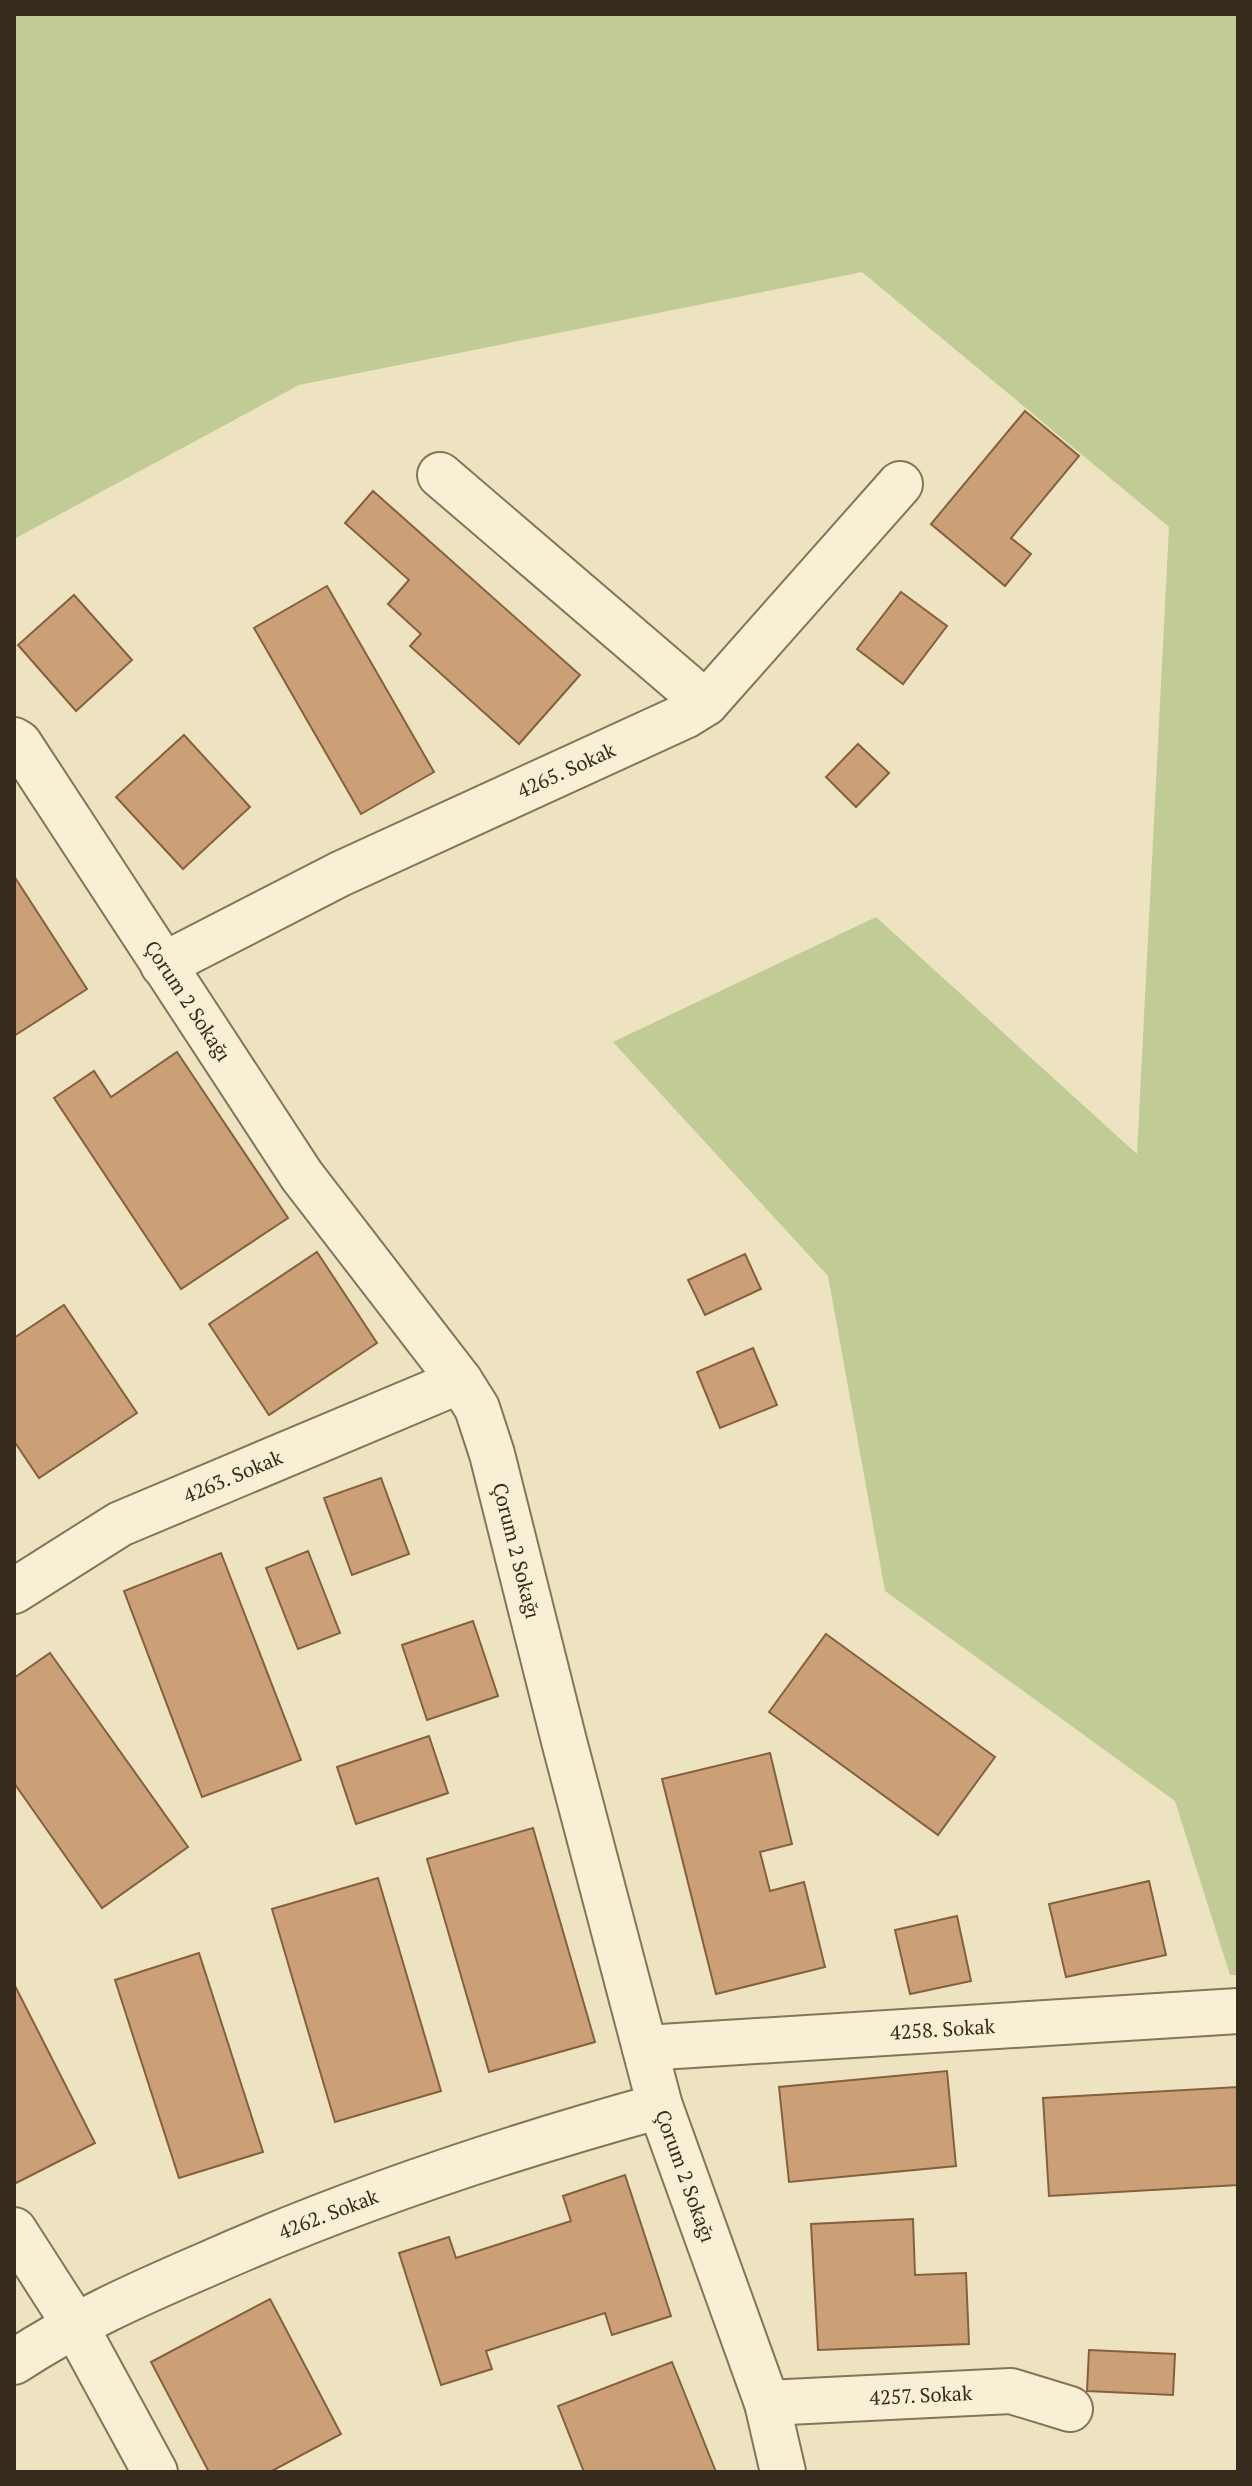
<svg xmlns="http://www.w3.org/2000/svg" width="1252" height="2486" viewBox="0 0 1252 2486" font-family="'PT Serif',serif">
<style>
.green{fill:#c1cb95}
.building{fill:#cba077;stroke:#85603f;stroke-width:2}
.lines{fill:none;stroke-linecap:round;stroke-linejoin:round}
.street-casing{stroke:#867459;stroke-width:48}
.street{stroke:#f8f0d4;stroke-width:44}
.labels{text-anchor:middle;stroke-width:6;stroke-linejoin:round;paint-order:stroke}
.street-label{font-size:20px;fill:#362b1d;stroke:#f5edd0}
</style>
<rect width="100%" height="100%" fill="#ede3c1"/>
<polygon class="green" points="14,14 1238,14 1238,1975 1230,1975 1175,1801 885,1591 828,1276 613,1042 876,917 1137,1154 1169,527 862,272 299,385 14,539"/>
<g class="building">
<polygon points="1025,411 1079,456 1011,538 1031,554 1005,586 931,524"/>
<polygon points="373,491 580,675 519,744 410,646 421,634 388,604 409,580 345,523"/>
<polygon points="327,586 434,772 361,814 254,628"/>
<polygon points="901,592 947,626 903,684 857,649"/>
<polygon points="74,595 132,660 76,711 18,645"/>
<polygon points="184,735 250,807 183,869 116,797"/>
<polygon points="858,744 889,773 856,807 826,777"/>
<polygon points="14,876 87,989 14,1036"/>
<polygon points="177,1052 288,1218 181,1289 54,1098 94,1071 111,1097"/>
<polygon points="317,1252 377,1343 269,1415 209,1324"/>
<polygon points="745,1254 761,1289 705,1315 688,1280"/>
<polygon points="64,1305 137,1413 39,1478 14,1441 14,1338"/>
<polygon points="753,1348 777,1405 720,1428 697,1372"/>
<polygon points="381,1478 409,1554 352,1575 324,1498"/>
<polygon points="308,1551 340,1633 298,1649 266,1568"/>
<polygon points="221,1553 301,1760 202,1797 124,1591"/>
<polygon points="473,1621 498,1696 427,1720 402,1645"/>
<polygon points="826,1634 995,1757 938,1835 769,1712"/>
<polygon points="50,1653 188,1847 102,1908 14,1783 14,1678"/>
<polygon points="429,1736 448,1793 356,1824 337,1767"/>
<polygon points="770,1753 792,1844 760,1852 770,1891 804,1882 825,1967 716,1994 662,1779"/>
<polygon points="533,1828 595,2042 489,2072 427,1859"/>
<polygon points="378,1878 441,2091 335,2122 272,1909"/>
<polygon points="1149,1881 1166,1955 1066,1977 1049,1904"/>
<polygon points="957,1916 971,1981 910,1994 895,1930"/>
<polygon points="199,1953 263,2152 179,2178 115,1980"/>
<polygon points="14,1984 95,2143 14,2184"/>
<polygon points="947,2071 956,2166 789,2182 779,2087"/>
<polygon points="1238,2087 1238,2185 1049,2196 1043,2098"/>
<polygon points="625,2175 671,2316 612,2335 605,2313 486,2351 492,2369 441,2385 399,2253 449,2237 456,2258 571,2221 563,2196"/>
<polygon points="913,2219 915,2275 966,2273 969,2344 818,2350 811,2224"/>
<polygon points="270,2299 341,2434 270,2472 209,2472 151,2362"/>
<polygon points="1089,2350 1175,2354 1173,2395 1087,2391"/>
<polygon points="672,2362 716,2472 584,2472 558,2406"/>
</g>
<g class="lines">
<g class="street-casing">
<g id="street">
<polyline points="440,475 706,703"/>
<path id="s1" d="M14,740L19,743L302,1176L460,1381L477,1408L492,1454L564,1741L660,2106L767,2403L783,2472"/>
<path id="s2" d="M163,965L340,874L685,716L706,703L900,484"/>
<path id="s3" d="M14,1591L120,1524L460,1381"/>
<path id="s4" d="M645,2048L1238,2011"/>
<polyline points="14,2230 75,2325 155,2472"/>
<path id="s5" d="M14,2362C73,2323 138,2294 203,2266C350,2200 504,2149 660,2106"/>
<path id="s6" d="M767,2403L1011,2391L1070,2409"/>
</g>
</g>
<use href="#street" class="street"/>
</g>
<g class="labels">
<g class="street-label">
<text dy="7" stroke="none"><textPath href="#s2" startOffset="448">4265. Sokak</textPath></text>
<text dy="7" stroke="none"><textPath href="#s1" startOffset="314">Çorum 2 Sokağı</textPath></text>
<text dy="7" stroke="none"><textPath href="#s3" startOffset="248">4263. Sokak</textPath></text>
<text dy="7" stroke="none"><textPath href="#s1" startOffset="962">Çorum 2 Sokağı</textPath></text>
<text dy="7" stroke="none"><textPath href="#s4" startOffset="298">4258. Sokak</textPath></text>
<text dy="7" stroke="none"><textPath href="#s1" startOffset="1610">Çorum 2 Sokağı</textPath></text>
<text dy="7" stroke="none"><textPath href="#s5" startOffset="348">4262. Sokak</textPath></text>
<text dy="7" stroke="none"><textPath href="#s6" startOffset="154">4257. Sokak</textPath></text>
</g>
</g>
<rect width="1252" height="2486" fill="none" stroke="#362b1d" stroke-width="32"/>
</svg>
